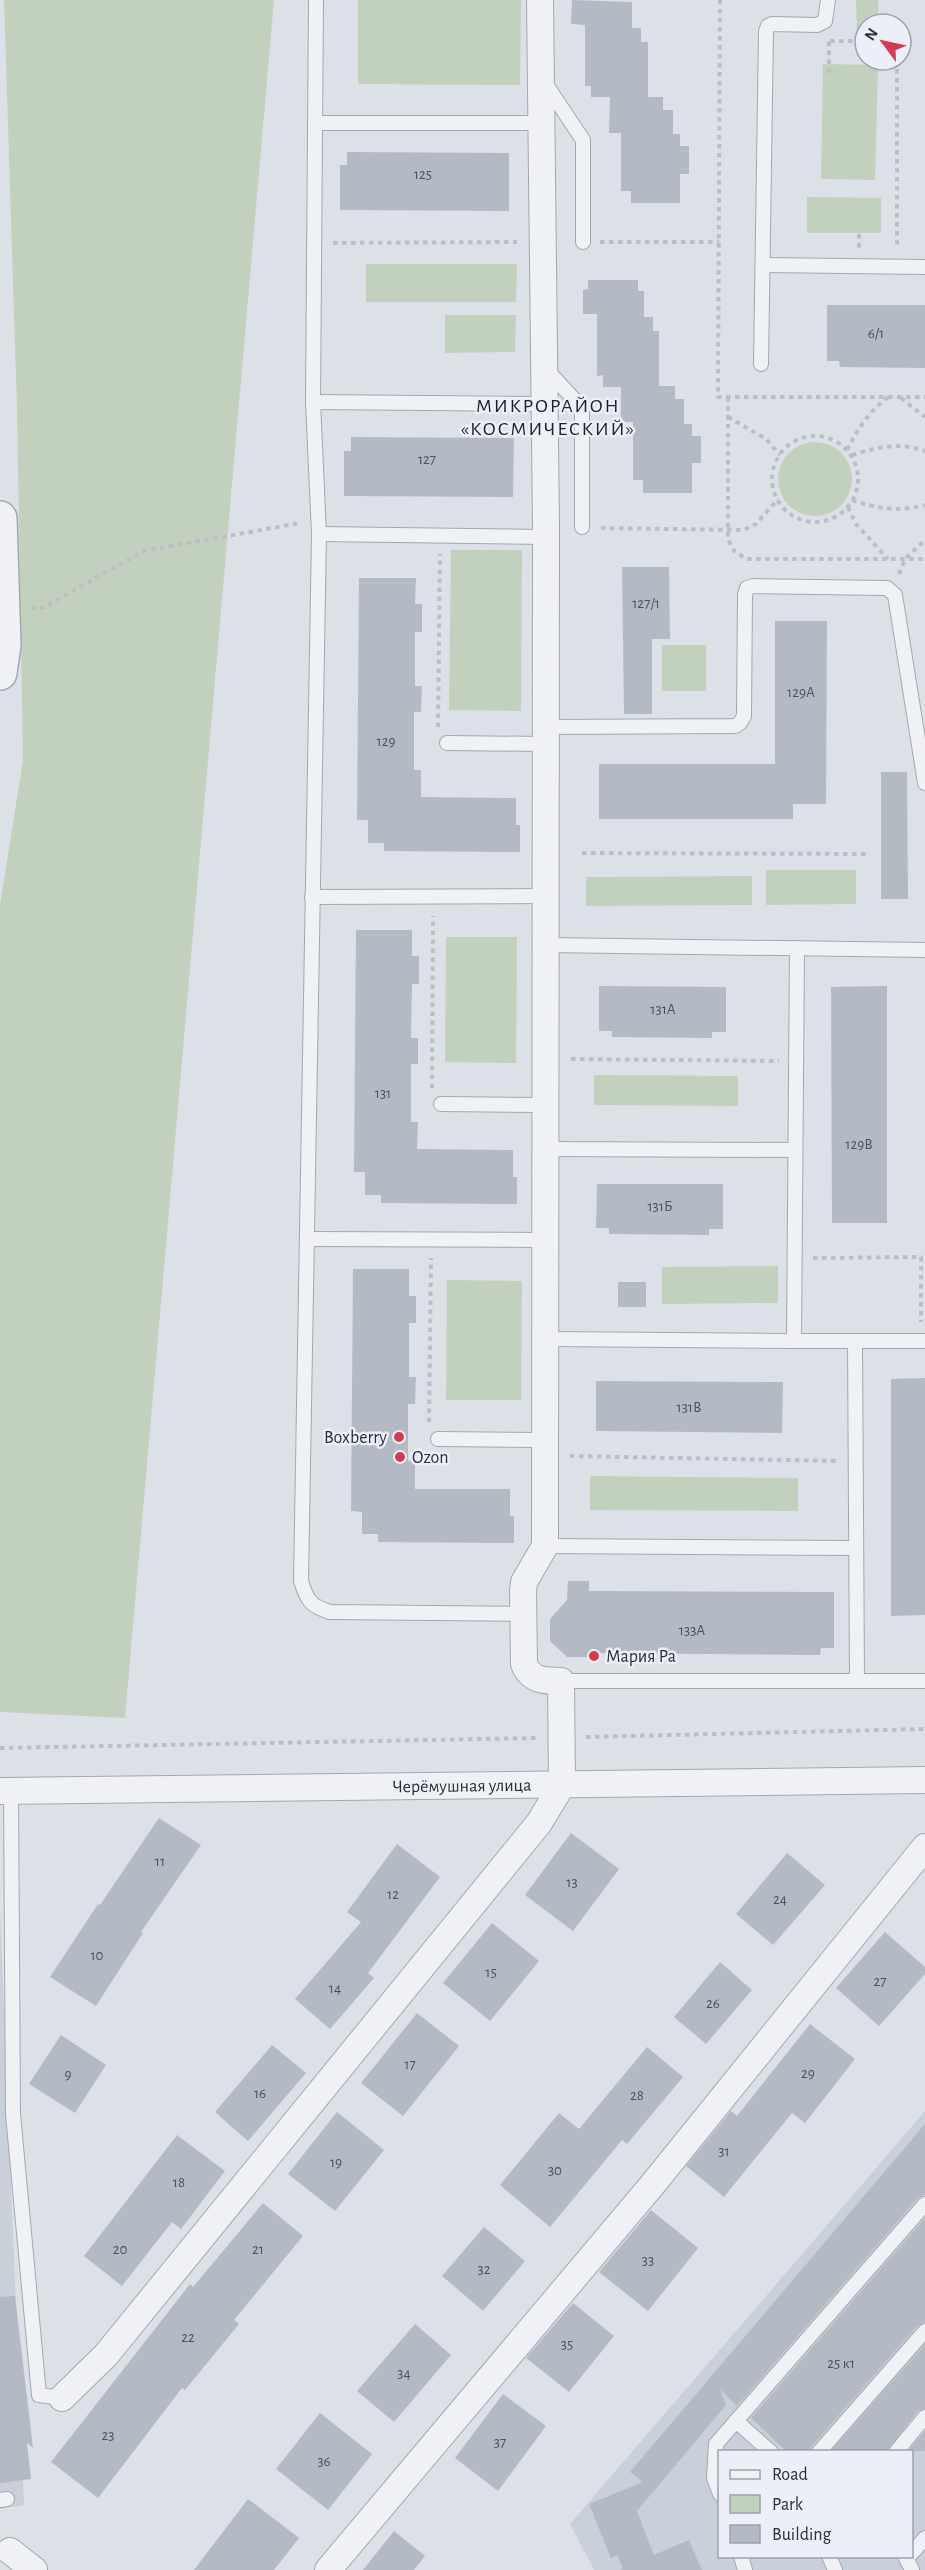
<svg xmlns="http://www.w3.org/2000/svg" width="925" height="2570" viewBox="0 0 925 2570" font-family="'Alegreya Sans',sans-serif">
<style>
.built{fill:#cad0d9;fill-rule:evenodd}
.green{fill:#c2d1bd}
.building{fill:#b3bac4}
.lines{fill:none;stroke-linecap:round;stroke-linejoin:round}
.service-casing{stroke:#a2a8b1;stroke-width:16}
.minor-casing{stroke:#a2a8b1;stroke-width:28}
.tertiary-casing{stroke:#a2a8b1;stroke-width:36}
.path{stroke:#bbbfc5;stroke-width:4;stroke-dasharray:4.5 4.5;stroke-linecap:butt}
.service{stroke:#eff1f5;stroke-width:14}
.minor{stroke:#eff1f5;stroke-width:26}
.tertiary{stroke:#eff1f5;stroke-width:33}
.poi-dot{fill:#d23c53;stroke:#eceff5;stroke-width:2}
.labels{text-anchor:middle;stroke-width:5;stroke-linejoin:round;paint-order:stroke}
.number-label{font-size:15px;fill:#495260}
.poi-label{font-size:18px;fill:#262f3e;stroke:#eceff5;text-anchor:start}
.street-label{font-size:18px;fill:#262f3e;stroke:#eceff5}
.neighbourhood-label{font-size:20px;letter-spacing:1.5px;fill:#18202e;stroke:#eceff5}
</style>
<rect width="100%" height="100%" fill="#dce1e7"/>
<g class="built">
<polygon points="0,1910 24,2505 0,2509"/>
<path d="M925,2111V2570H594L570,2524ZM720,2452H912V2556H720Z"/>
</g>
<g class="green">
<polygon points="4,0 274,0 125,1718 0,1712 0,905 23,760 17,408"/>
<polygon points="358,0 521,0 520,85 358,84"/>
<polygon points="856,0 878,0 879,24 865,24 865,31 857,31"/>
<polygon points="823,64 878,65 875,180 821,179"/>
<polygon points="807,197 881,198 881,233 807,233"/>
<polygon points="366,264 517,264 516,302 366,302"/>
<polygon points="445,315 516,315 515,352 445,353"/>
<circle cx="815" cy="479" r="37"/>
<polygon points="451,550 522,550 521,711 449,710"/>
<rect x="662" y="645" width="44" height="46"/>
<polygon points="766,870 856,870 856,904 766,905"/>
<polygon points="752,876 752,905 586,906 586,877"/>
<polygon points="446,937 517,937 516,1063 445,1062"/>
<polygon points="594,1075 738,1076 738,1106 594,1105"/>
<polygon points="778,1266 778,1303 662,1304 662,1267"/>
<polygon points="447,1280 522,1281 521,1400 446,1400"/>
<polygon points="590,1476 798,1478 798,1511 590,1510"/>
</g>
<g class="building">
<polygon points="572,0 632,2 632,28 641,28 641,42 648,42 648,97 663,97 663,110 673,110 673,134 680,134 680,146 689,146 689,174 680,174 680,203 631,203 631,191 621,191 621,133 609,133 610,97 591,97 591,86 585,86 585,25 571,24"/>
<polygon points="347,152 509,153 509,211 340,210 340,165 347,165"/>
<polygon points="588,280 638,280 638,291 644,291 644,317 653,317 653,331 659,331 659,386 675,386 675,399 684,399 684,424 692,424 692,436 701,436 701,463 692,463 692,493 643,493 643,480 633,480 633,422 621,422 621,387 603,387 603,375 597,376 597,314 583,314 583,290 588,289"/>
<polygon points="827,305 925,305 925,368 840,367 839,361 827,361"/>
<polygon points="351,437 514,438 513,497 344,496 344,451 351,451"/>
<polygon points="622,567 669,567 670,639 652,639 652,714 624,714"/>
<polygon points="359,578 416,578 415,604 422,604 422,632 415,632 415,686 422,686 421,712 414,712 414,770 421,770 421,797 516,798 516,825 520,825 520,852 384,851 384,843 368,843 368,820 357,820"/>
<polygon points="775,621 827,621 826,804 793,804 793,819 599,819 599,764 775,764"/>
<polygon points="881,772 907,772 908,899 881,899"/>
<polygon points="356,930 412,930 412,956 419,956 419,984 412,984 411,1038 418,1038 418,1064 411,1064 411,1122 418,1122 417,1149 513,1150 513,1177 517,1177 517,1204 381,1203 381,1195 365,1195 365,1172 354,1172"/>
<polygon points="599,986 726,987 726,1032 712,1032 712,1038 612,1037 612,1031 599,1031"/>
<polygon points="887,986 887,1223 832,1223 831,987"/>
<polygon points="597,1184 723,1184 723,1229 709,1229 709,1235 609,1234 609,1228 596,1228"/>
<polygon points="353,1269 409,1269 409,1296 416,1296 416,1323 409,1323 409,1377 416,1377 415,1404 408,1404 408,1461 415,1461 415,1489 510,1489 510,1516 514,1516 514,1543 378,1542 378,1534 362,1534 362,1512 351,1511"/>
<rect x="618" y="1282" width="28" height="25"/>
<polygon points="925,1378 925,1615 891,1616 891,1379"/>
<polygon points="596,1381 783,1382 782,1433 596,1431"/>
<polygon points="568,1581 589,1581 589,1591 834,1592 834,1648 821,1648 820,1655 595,1653 595,1657 567,1657 550,1641 550,1619 567,1600"/>
<polygon points="159,1818 201,1845 141,1932 143,1933 96,2006 50,1977 98,1904 100,1905"/>
<polygon points="571,1833 619,1869 573,1931 525,1895"/>
<polygon points="397,1844 440,1877 368,1973 374,1978 330,2029 295,1999 361,1922 347,1912"/>
<polygon points="787,1853 825,1885 773,1945 736,1914"/>
<polygon points="492,1923 539,1961 490,2021 443,1983"/>
<polygon points="885,1932 925,1967 925,1974 879,2026 836,1988"/>
<polygon points="720,1962 752,1990 706,2044 674,2017"/>
<polygon points="417,2013 459,2046 403,2116 361,2083"/>
<polygon points="810,2024 855,2059 805,2123 792,2113 724,2197 686,2166 731,2111 737,2116"/>
<polygon points="61,2035 106,2065 75,2113 29,2084"/>
<polygon points="272,2045 306,2073 248,2141 215,2112"/>
<polygon points="647,2047 683,2077 627,2144 622,2140 550,2227 500,2185 559,2113 579,2129"/>
<polygon points="337,2112 384,2150 335,2211 288,2174"/>
<polygon points="925,2124 925,2195 918,2198 737,2406 720,2389 726,2405 637,2511 654,2555 689,2540 702,2570 620,2570 623,2569 617,2555 611,2558 589,2504 643,2482 630,2472"/>
<polygon points="177,2135 225,2171 181,2229 172,2222 122,2286 84,2256"/>
<polygon points="263,2203 303,2236 234,2320 239,2324 185,2390 182,2388 98,2498 51,2462 190,2284 193,2287"/>
<polygon points="651,2210 698,2248 648,2311 599,2272"/>
<polygon points="925,2218 925,2322 918,2325 812,2446 810,2451 786,2451 751,2418"/>
<polygon points="484,2227 525,2261 483,2311 442,2276"/>
<polygon points="15,2296 33,2448 27,2443 31,2479 0,2483 0,2297"/>
<polygon points="573,2303 614,2336 569,2392 526,2358"/>
<polygon points="415,2324 451,2355 394,2422 357,2391"/>
<polygon points="925,2345 925,2408 918,2411 887,2451 831,2451"/>
<polygon points="503,2394 546,2426 498,2491 455,2458"/>
<polygon points="320,2413 372,2454 328,2510 276,2469"/>
<polygon points="925,2431 925,2451 908,2451"/>
<polygon points="248,2499 299,2538 274,2570 194,2570"/>
<polygon points="394,2531 425,2556 414,2570 363,2570"/>
</g>
<g class="lines">
<g class="service-casing">
<g id="service">
<path d="M316,0L313,402L319,534L301,1581C307,1600 310,1606 330,1612L523,1614"/>
<polyline points="543,80 583,140 583,242"/>
<polyline points="315,123 541,123"/>
<polyline points="763,265 925,267"/>
<polyline points="761,364 766,31 768,26 772,24 817,25 825,21 828,0"/>
<polyline points="546,369 582,408 582,527"/>
<polyline points="313,402 545,404"/>
<polyline points="319,534 546,537"/>
<polyline points="546,727 735,726 740,723 744,716 745,595 747,588 753,586 887,588 895,595 925,783"/>
<polyline points="447,743 546,744"/>
<polyline points="312,897 546,896"/>
<polyline points="546,945 925,950"/>
<polyline points="441,1104 546,1105"/>
<polyline points="546,1149 795,1150"/>
<polyline points="307,1239 546,1240"/>
<polyline points="545,1339 794,1341"/>
<polyline points="855,1341 925,1341"/>
<polyline points="438,1439 545,1440"/>
<polyline points="545,1546 856,1548"/>
<polyline points="561,1681 857,1681 855,1341 794,1341 797,948"/>
<polyline points="857,1681 925,1681"/>
<polyline points="11,1791 13,2114 39,2395 62,2398"/>
<polyline points="736,2421 771,2452"/>
<polyline points="819,2452 925,2331"/>
<polyline points="896,2452 925,2417"/>
<polyline points="720,2494 714,2478 716,2444 925,2204"/>
<polyline points="0,2500 7,2499"/>
<polyline points="912,2553 925,2538"/>
<polyline points="741,2556 745,2570"/>
<polyline points="829,2556 835,2570"/>
<polyline points="905,2556 912,2570"/>
</g>
</g>
<g class="minor-casing">
<g id="minor">
<path id="s1" d="M0,1791L925,1780"/>
<path d="M62,2398L106,2355L539,1823L562,1785L561,1681C545,1681 531,1681 524,1664L523,1592L524,1582L545,1546L546,527L540,0"/>
<polyline points="10,2551 34,2570"/>
<polyline points="328,2570 653,2184 925,1847"/>
</g>
</g>
<g class="tertiary-casing">
<polyline id="tertiary" points="0,518 4,645 0,673"/>
</g>
<g class="path">
<polyline points="720,0 718,397 925,397"/>
<polyline points="830,41 865,41"/>
<polyline points="897,60 897,248"/>
<polyline points="829,73 829,41"/>
<polyline points="859,234 859,248"/>
<polyline points="600,242 719,242"/>
<polyline points="333,243 517,242"/>
<polyline points="728,397 728,540 735,552 747,559 925,559"/>
<polyline points="901,398 925,417"/>
<polyline points="728,417 766,439 780,455"/>
<circle cx="815" cy="479" r="43"/>
<path d="M847,450C858,428 869,412 888,397"/>
<path d="M852,455C877,447 899,442 925,451"/>
<path d="M852,500C878,509 899,512 925,505"/>
<polyline points="848,507 856,524 888,559"/>
<polyline points="601,528 744,530 756,524 778,499"/>
<polyline points="899,574 905,559 925,540"/>
<polyline points="31,609 44,607 144,551 300,523"/>
<polyline points="438,727 440,554"/>
<polyline points="582,853 868,854"/>
<polyline points="571,1059 779,1061"/>
<polyline points="432,1088 433,916"/>
<polyline points="813,1258 921,1257 921,1322"/>
<polyline points="429,1422 431,1258"/>
<polyline points="570,1456 839,1461"/>
<polyline points="586,1737 925,1729"/>
<polyline points="0,1748 536,1738"/>
</g>
<use href="#service" class="service"/>
<use href="#minor" class="minor"/>
<use href="#tertiary" class="tertiary"/>
</g>
<g class="poi-dot">
<circle cx="399" cy="1437" r="6"/>
<circle cx="400" cy="1457" r="6"/>
<circle cx="594" cy="1656" r="6"/>
</g>
<g class="labels">
<g class="number-label">
<text x="423" y="179">125</text>
<text x="876" y="338">6/1</text>
<text x="427" y="464">127</text>
<text x="646" y="608">127/1</text>
<text x="801" y="697">129А</text>
<text x="386" y="746">129</text>
<text x="663" y="1014">131А</text>
<text x="383" y="1098">131</text>
<text x="859" y="1149">129В</text>
<text x="660" y="1211">131Б</text>
<text x="689" y="1412">131В</text>
<text x="692" y="1635">133А</text>
<text x="160" y="1866">11</text>
<text x="572" y="1887">13</text>
<text x="393" y="1899">12</text>
<text x="780" y="1904">24</text>
<text x="97" y="1960">10</text>
<text x="491" y="1977">15</text>
<text x="880" y="1986">27</text>
<text x="335" y="1993">14</text>
<text x="713" y="2008">26</text>
<text x="410" y="2069">17</text>
<text x="808" y="2078">29</text>
<text x="68" y="2079">9</text>
<text x="260" y="2098">16</text>
<text x="637" y="2100">28</text>
<text x="724" y="2156">31</text>
<text x="336" y="2167">19</text>
<text x="555" y="2175">30</text>
<text x="179" y="2187">18</text>
<text x="120" y="2254">20</text>
<text x="258" y="2254">21</text>
<text x="648" y="2265">33</text>
<text x="484" y="2274">32</text>
<text x="188" y="2342">22</text>
<text x="567" y="2349">35</text>
<text x="841" y="2368">25 к1</text>
<text x="404" y="2378">34</text>
<text x="108" y="2440">23</text>
<text x="500" y="2447">37</text>
<text x="324" y="2466">36</text>
</g>
<g class="poi-label">
<text x="387" y="1443" text-anchor="end">Boxberry</text>
<text x="412" y="1463">Ozon</text>
<text x="606" y="1662">Мария Ра</text>
</g>
<g class="street-label">
<text dy="6" stroke="none"><textPath href="#s1" startOffset="462">Черёмушная улица</textPath></text>
</g>
<g class="neighbourhood-label">
<text x="548" y="412">МИКРОРАЙОН<tspan x="548" dy="23">«КОСМИЧЕСКИЙ»</tspan></text>
</g>
</g>
<rect x="718" y="2450" width="195" height="108" fill="#eceff5" stroke="#9da2ac" stroke-width="1.5"/>
<rect x="730" y="2470" width="30" height="9" fill="#eff1f5" stroke="#9da2ac" stroke-width="1.5"/>
<text x="772" y="2480" font-size="18" fill="#262f3e">Road</text>
<rect x="730" y="2495" width="30" height="18" fill="#c2d1bd" stroke="#9da2ac" stroke-width="1.5"/>
<text x="772" y="2510" font-size="18" fill="#262f3e">Park</text>
<rect x="730" y="2525" width="30" height="18" fill="#b3bac4" stroke="#9da2ac" stroke-width="1.5"/>
<text x="772" y="2540" font-size="18" fill="#262f3e">Building</text>
<g transform="translate(883 42) rotate(303)"><circle r="28" fill="#eceff5" stroke="#9da2ac" stroke-width="1.5"/>
<path d="M0-4.5L10 22L0 15L-10 22Z" fill="#d23c53"/>
<text y="-9" font-size="16" font-weight="bold" text-anchor="middle" fill="#262f3e">N</text>
</g>
</svg>
